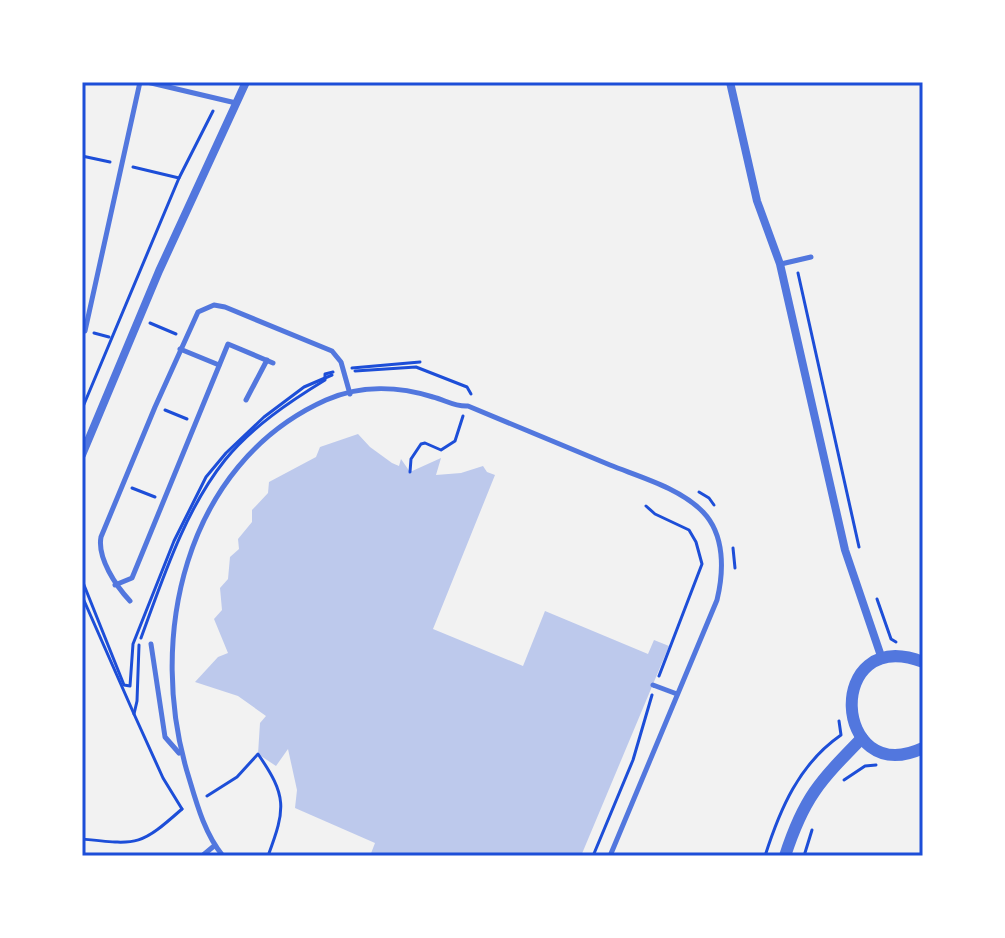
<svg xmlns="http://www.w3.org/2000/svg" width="1005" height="938" viewBox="0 0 1005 938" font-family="Georgia,serif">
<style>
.building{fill:#bdc9ec}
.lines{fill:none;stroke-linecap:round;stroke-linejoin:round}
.path{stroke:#1d4ed8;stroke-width:3}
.service{stroke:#5277de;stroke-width:5}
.minor{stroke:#5277de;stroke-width:8}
.tertiary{stroke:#5277de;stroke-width:12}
.neatline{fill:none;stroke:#1d4ed8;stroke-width:3}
</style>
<rect width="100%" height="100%" fill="#f2f2f2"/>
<polygon class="building" points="358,434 370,447 392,463 399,466 401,459 410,472 441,458 436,475 461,473 483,466 487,472 495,475 433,629 523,666 545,611 648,654 654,640 669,646 581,856 370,856 375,843 295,808 297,790 288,749 276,766 258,754 260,723 266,716 238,696 195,682 218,657 228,653 214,619 222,610 220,588 228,579 230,557 239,549 238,539 252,522 252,510 268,493 269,482 316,457 320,447"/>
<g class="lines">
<g class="path">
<polyline points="82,156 110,162"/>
<polyline points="133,167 179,178"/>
<polyline points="798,273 859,547"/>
<polyline points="150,323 176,334"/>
<polyline points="94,333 109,337"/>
<polyline points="352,368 420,362"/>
<polyline points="355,371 416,367 467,387 471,394"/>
<polyline points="82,409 179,178 213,111"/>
<polyline points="165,410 187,419"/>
<polyline points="410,472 411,459 421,444 425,443 441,450 455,441 463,416"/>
<polyline points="132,488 155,497"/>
<polyline points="699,492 709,498 714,505"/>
<polyline points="646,506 655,514 689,530 696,542 702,564 659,676"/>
<polyline points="733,548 735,568"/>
<polyline points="82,580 124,685 130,686 133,644 174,541 206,477 226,453 264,417 304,387 332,375"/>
<polyline points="82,596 134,714"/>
<polyline points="877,599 891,639 896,642"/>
<path d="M141,638C163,578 185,510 225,460C252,427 289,402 325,380V374L333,372"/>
<polyline points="139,645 137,701 134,714 163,778 182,809"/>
<polyline points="844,780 865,766 876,765"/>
<path d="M207,796L237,777L258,754C287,796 286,808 268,856"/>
<path d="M82,839C139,845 140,846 182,809"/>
<polyline points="593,856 633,760 652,695"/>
<path d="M765,856C780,809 799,764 841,735L839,721"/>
<polyline points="804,856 812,830"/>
</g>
<g class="service">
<polyline points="147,82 236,103"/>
<polyline points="781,264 811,257"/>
<polyline points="85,331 140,82"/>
<polyline points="180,349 219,365"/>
<polyline points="246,400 267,360"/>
<polyline points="115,585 132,578 228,344 273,363"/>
<path d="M130,601C116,586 97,558 101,537L155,407L198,312L214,305L225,307L332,351L341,362L350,394"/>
<polyline points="151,644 165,737 179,753"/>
<polyline points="653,685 677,694"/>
<polyline points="202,856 214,846"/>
<path d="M223,856C205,834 197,805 189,778C146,641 183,464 326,400C360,385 398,386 433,397C445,400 455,407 468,406C515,426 563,445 610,465C640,477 680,488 703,512C725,535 724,571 717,600L610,856"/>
</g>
<g class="minor">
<polyline points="730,82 757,201 780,264 845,550 882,659"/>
<polyline points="82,455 159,271 246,82"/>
</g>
<g class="tertiary">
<path d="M923,662C824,624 832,790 923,748"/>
<path d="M785,856C804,797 820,781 862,738"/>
</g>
</g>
<rect width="1005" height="938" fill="none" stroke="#ffffff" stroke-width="168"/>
<rect x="84" y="84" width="837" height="770" class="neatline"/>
</svg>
